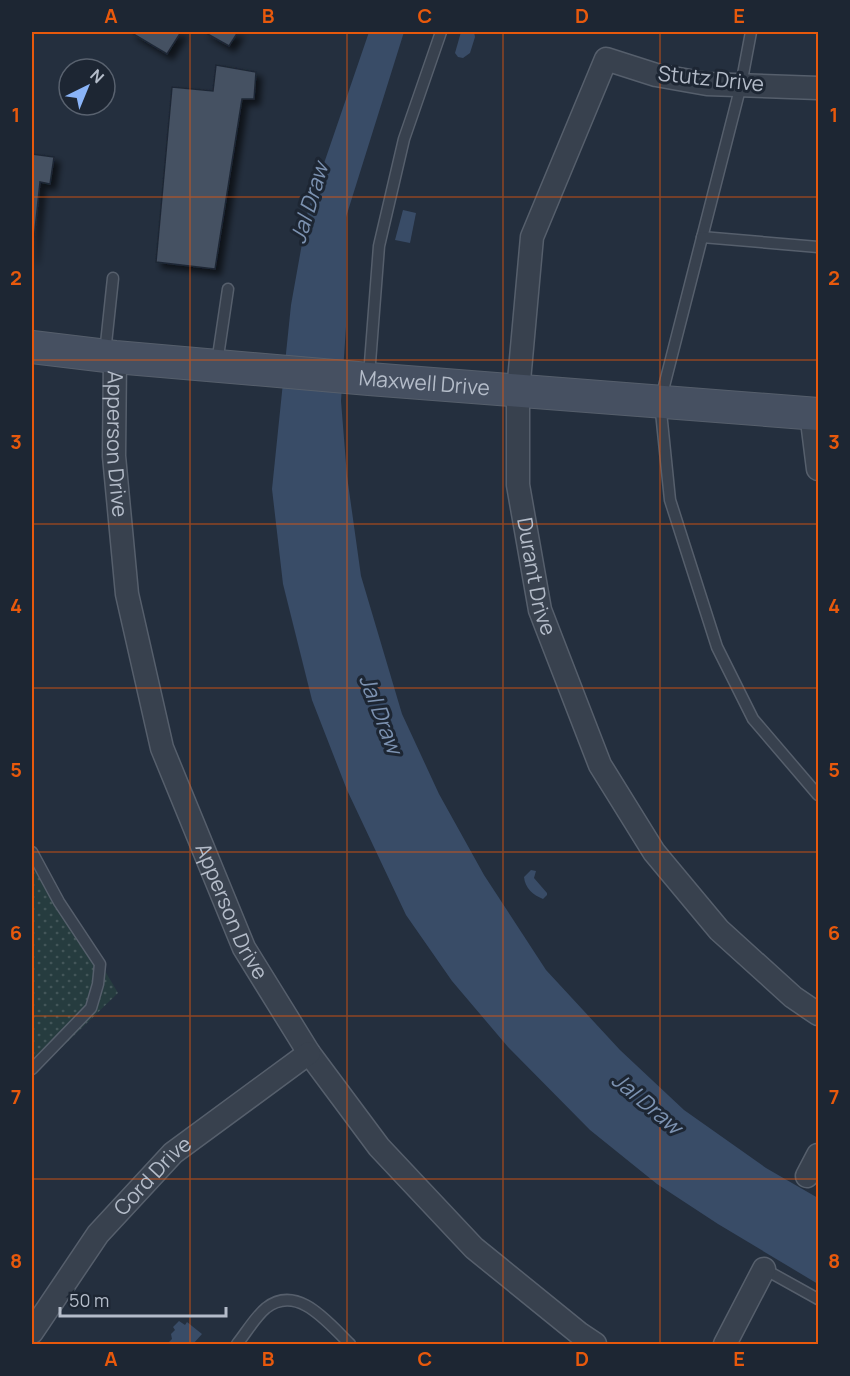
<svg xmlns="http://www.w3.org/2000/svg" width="850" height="1376" viewBox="0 0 850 1376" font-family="Manrope,sans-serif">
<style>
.grass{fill:url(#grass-dots)}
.water{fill:#394c67}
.building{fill:#455162;stroke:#1f2835;stroke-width:1.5;filter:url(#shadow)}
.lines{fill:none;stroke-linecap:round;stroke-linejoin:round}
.lane-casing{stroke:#565f6c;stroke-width:13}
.street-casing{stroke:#565f6c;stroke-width:25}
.secondary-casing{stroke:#565f6c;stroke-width:34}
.lane{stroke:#38414e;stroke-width:10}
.street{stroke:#38414e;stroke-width:22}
.secondary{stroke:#465061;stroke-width:32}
.grid{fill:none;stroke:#e8590c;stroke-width:1.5;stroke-opacity:0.55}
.labels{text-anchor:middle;stroke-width:6;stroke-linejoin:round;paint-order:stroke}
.street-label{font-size:21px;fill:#b4bcc9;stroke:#1d2633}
.water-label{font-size:22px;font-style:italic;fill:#7c92b1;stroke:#1d2633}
.neatline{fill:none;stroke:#e8590c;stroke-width:2}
.grid-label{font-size:20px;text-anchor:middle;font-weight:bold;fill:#e8590c}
</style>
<defs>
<pattern id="grass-dots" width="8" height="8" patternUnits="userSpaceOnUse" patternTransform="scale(1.5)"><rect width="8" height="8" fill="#263c3f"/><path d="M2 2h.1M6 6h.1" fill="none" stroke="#435659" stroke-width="1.8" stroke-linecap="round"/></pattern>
<filter id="shadow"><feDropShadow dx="5.5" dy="5.5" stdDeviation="3" flood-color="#0009"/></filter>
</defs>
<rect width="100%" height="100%" fill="#242f3e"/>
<polygon class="grass" points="32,848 118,993 32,1076"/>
<g class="water">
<polygon points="369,32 404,32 346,217 346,327 341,401 347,476 361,576 402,714 439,794 484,875 546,970 620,1050 684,1110 766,1168 818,1198 818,1284 718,1224 657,1184 590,1130 508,1047 452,981 406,915 347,790 312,700 283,584 272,489 291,305 308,210"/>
<polygon points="461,32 474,32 475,37 470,53 463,58 458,57 455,53"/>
<polygon points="403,210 416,213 410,243 395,240"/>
<path d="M531,870L536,871L534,878L547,893V895L543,899C533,895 525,888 524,877Z"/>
<polygon points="179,1321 185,1325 187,1322 202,1334 193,1344 167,1344 172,1339 171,1334 175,1330 173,1327"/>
</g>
<g class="building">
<polygon points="130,32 181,32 167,54"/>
<polygon points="204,32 238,32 229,46"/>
<polygon points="216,65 256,72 254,99 242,99 215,269 156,262 172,87 213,91"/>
<polygon points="32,154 54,157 50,184 40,182 32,259"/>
</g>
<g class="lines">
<g class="lane-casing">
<g id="lane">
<polyline points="751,32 741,85 660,402 670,500 717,647 753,719 818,795"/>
<polyline points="702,237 818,247"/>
<polyline points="105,353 113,278"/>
<polyline points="217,363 228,289"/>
<polyline points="369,376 379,246 404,139 441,32"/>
<polyline points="32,852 59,902 100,964 98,984 91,1008 32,1069"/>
<polyline points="764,1269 818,1299"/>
<path d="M237,1344C246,1333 255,1317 266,1308C298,1283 329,1324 350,1344"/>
</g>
</g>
<g class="street-casing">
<g id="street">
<path id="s1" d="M818,88L707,84L656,75L606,59L532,237L518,392V485L540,610L600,765L654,852L719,930L793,997L818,1014"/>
<path id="s2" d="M115,357L114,456L127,594L162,748L244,948L309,1053L379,1147L474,1248L580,1334L595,1344"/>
<polyline points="811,413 818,469"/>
<polyline points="807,1176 818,1155"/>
<path id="s3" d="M32,1332L98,1234L173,1153L309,1053"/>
<polyline points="725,1344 764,1269"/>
</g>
</g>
<g class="secondary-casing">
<g id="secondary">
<path id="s4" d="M32,347L115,357L369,379L818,414"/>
</g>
</g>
<use href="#lane" class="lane"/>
<use href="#street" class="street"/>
<use href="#secondary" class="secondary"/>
</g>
<path class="grid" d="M190,32V1344M347,32V1344M503,32V1344M660,32V1344M32,197H818M32,360H818M32,524H818M32,688H818M32,852H818M32,1016H818M32,1179H818"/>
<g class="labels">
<g class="street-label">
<text transform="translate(711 79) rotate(6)" y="7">Stutz Drive</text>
<text dy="7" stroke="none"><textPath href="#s4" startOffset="394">Maxwell Drive</textPath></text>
<text dy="7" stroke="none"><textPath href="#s2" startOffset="87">Apperson Drive</textPath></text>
<text dy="7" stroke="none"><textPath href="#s1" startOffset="750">Durant Drive</textPath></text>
<text dy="7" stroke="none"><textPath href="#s2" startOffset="573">Apperson Drive</textPath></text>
<text dy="7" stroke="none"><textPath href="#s3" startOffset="198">Cord Drive</textPath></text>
</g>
<g class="water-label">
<text transform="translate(309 203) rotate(-73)" y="8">Jal Draw</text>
<text transform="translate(381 714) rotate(69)" y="8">Jal Draw</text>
<text transform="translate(647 1103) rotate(40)" y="8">Jal Draw</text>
</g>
</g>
<rect width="850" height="1376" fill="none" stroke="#1d2633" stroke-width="66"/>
<g transform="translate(87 87) rotate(43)"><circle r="28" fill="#1d2633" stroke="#59626f" stroke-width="1.5"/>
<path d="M0-4.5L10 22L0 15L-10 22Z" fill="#8ab4f8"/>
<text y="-9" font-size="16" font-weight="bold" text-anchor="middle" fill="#b4bcc9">N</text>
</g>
<path d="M60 1307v9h166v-9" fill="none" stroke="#b4bcc9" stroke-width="3"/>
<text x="69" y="1307" font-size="18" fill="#b4bcc9" stroke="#1d2633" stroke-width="4.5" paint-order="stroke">50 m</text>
<rect x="33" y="33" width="784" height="1310" class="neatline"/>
<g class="grid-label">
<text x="111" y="23">A</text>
<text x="268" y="23">B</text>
<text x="425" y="23">C</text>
<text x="582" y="23">D</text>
<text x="739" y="23">E</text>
<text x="16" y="122">1</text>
<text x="834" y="122">1</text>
<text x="16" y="285">2</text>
<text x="834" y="285">2</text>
<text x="16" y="449">3</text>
<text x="834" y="449">3</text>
<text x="16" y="613">4</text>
<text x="834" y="613">4</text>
<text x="16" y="777">5</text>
<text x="834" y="777">5</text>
<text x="16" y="940">6</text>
<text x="834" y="940">6</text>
<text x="16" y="1104">7</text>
<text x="834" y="1104">7</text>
<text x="16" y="1268">8</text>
<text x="834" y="1268">8</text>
<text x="111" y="1366">A</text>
<text x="268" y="1366">B</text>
<text x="425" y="1366">C</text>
<text x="582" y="1366">D</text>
<text x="739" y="1366">E</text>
</g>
</svg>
